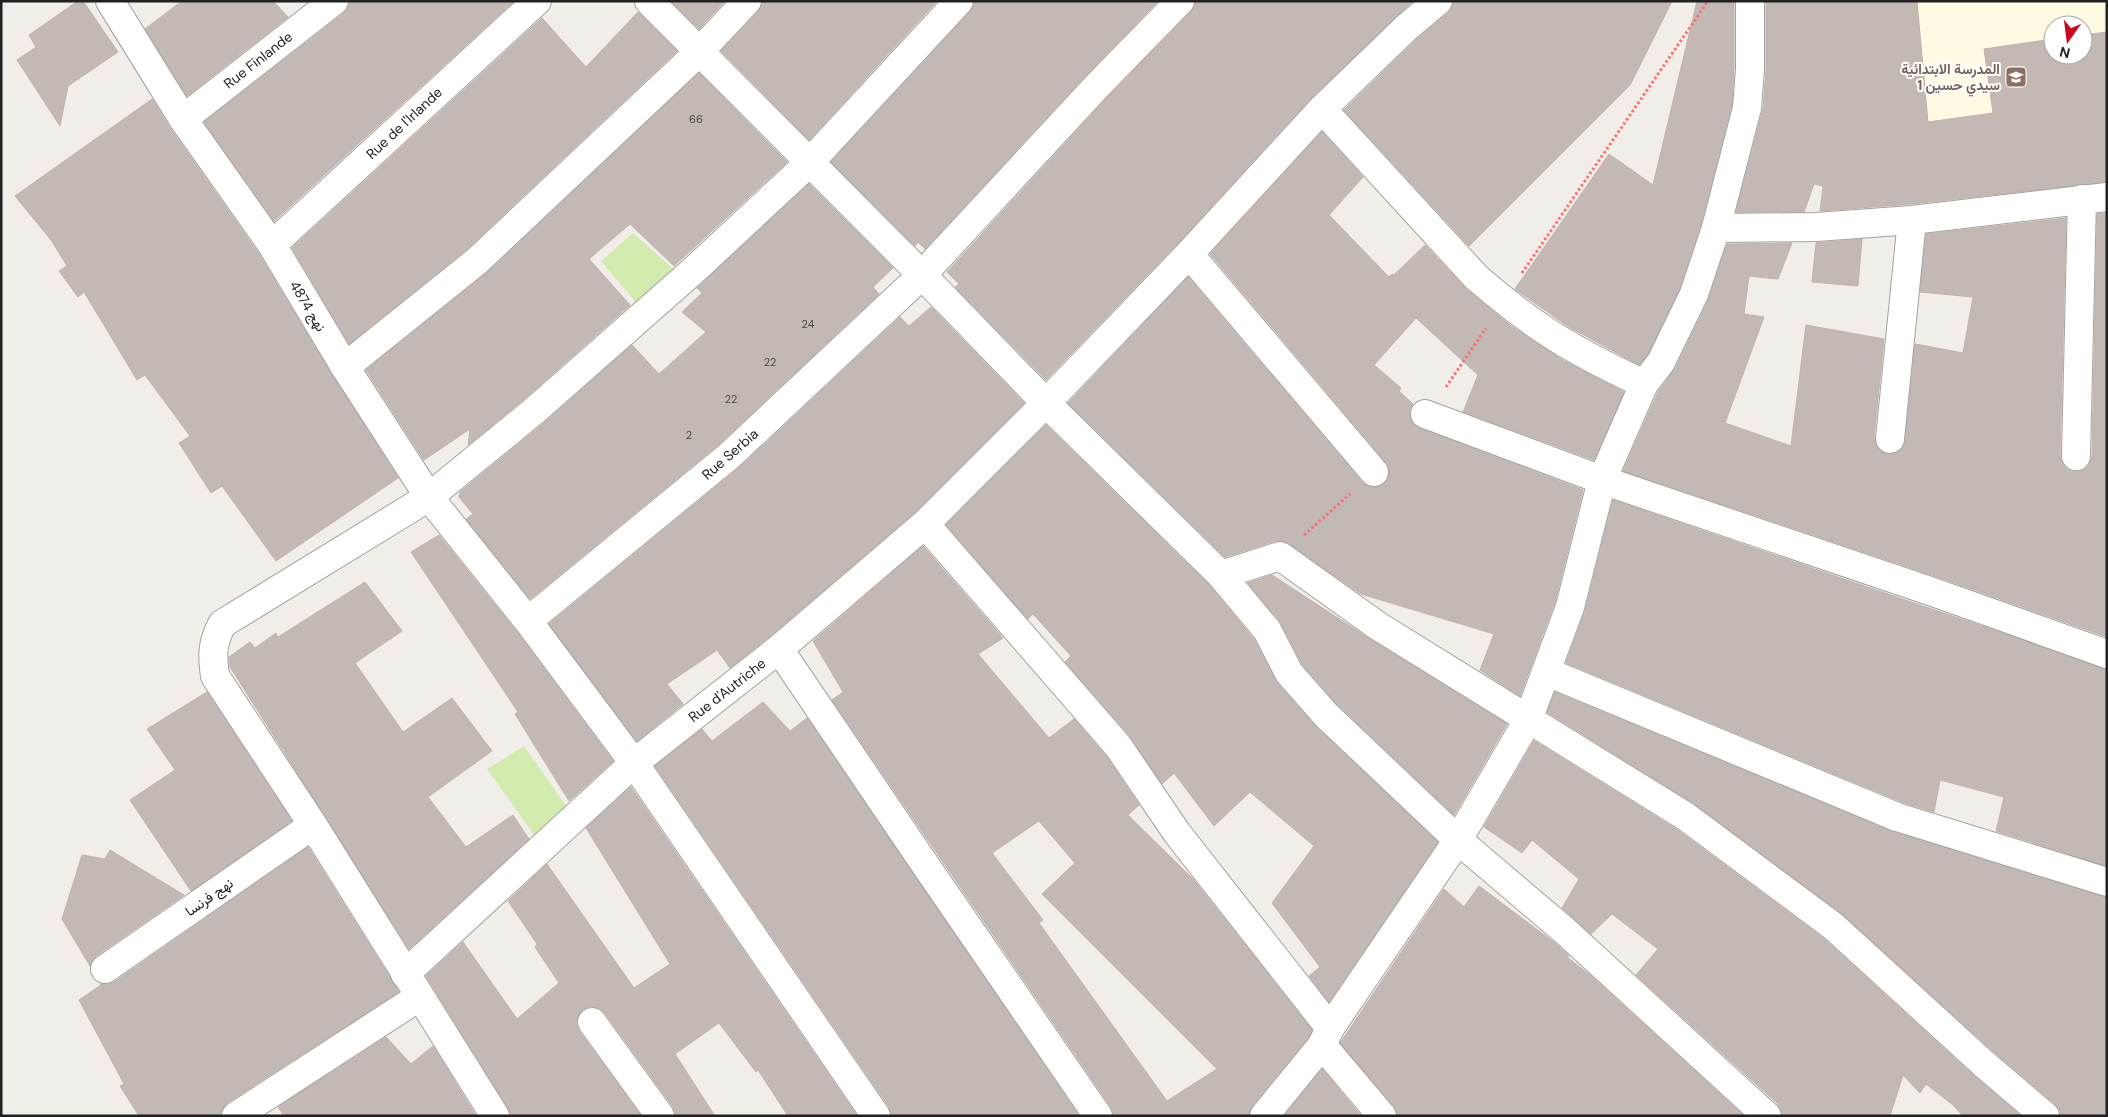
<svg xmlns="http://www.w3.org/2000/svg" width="2108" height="1117" viewBox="0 0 2108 1117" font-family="'DM Sans',Vazirmatn,sans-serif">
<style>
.education{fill:#fffbe3;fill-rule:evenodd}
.grass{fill:#d3eaaf}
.building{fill:#c2b8b4;stroke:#c3b2aa;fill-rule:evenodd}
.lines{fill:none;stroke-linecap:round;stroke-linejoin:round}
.minor-casing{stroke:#a2a2a2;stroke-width:30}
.path{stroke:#f87275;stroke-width:3;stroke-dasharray:2.5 2.5;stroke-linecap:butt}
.minor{stroke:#fff;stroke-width:28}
.labels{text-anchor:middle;stroke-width:4;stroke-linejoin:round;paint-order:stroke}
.number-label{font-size:11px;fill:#494746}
.street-label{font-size:14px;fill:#212121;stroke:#fff}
.education-label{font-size:14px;font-weight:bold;fill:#785e54;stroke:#fff;text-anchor:end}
</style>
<rect width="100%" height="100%" fill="#f1ede8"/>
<path class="education" d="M1917,1H2107V99L1928,122ZM2053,25H2083V55H2053Z"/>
<g class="grass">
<polygon points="633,233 679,274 640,307 601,261"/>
<polygon points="524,746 569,810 538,840 487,769"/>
</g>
<g class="building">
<polygon points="78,1 83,1 118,52 68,86 60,126 17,60 36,47 29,35"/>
<polygon points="182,1 273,1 288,17 187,96 145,29"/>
<polygon points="351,1 514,1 274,221 204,122 344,13"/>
<polygon points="671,1 725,1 699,29"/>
<polygon points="762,1 937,1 809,140 721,51 758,12"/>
<polygon points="974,1 1158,1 1086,75 925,249 918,242 915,246 831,162 970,12"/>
<polygon points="1195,1 1413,1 1311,98 1178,243 1046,380 955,287 959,284 947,272 1108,97 1191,12"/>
<polygon points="1453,1 1672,1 1630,85 1469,246 1344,110 1417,39 1448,13 1452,7"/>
<polygon points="1697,1 1734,1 1734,68 1732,105 1701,224 1680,288 1648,354 1639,365 1569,327 1515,289 1609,154 1653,185"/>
<polygon points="1766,1 1917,1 1928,122 1993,113 1984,49 2053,39 2053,55 2083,55 2083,35 2107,32 2107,182 1911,204 1820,211 1823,186 1814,184 1804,212 1736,212 1763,109 1766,69"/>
<polygon points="638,12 677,51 467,249 349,344 292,248 542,18 586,67"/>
<polygon points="699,73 787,162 674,266 630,224 589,259 630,305 524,399 468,445 470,429 424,460 366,370 488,272"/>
<polygon points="152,99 170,128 259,254 332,375 398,478 276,561 222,486 211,493 179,443 190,436 145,375 137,380 84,292 78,297 59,271 67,266 51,240 15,196"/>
<polygon points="1322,132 1363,177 1329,215 1389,277 1392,274 1394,275 1425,245 1466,289 1511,326 1564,361 1624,392 1594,460 1463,412 1478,375 1416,318 1374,365 1401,388 1399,391 1413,404 1410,409 1410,417 1413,424 1419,428 1583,490 1555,602 1520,696 1480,670 1494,634 1361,594 1283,541 1275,541 1225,557 1068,403 1188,277 1362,482 1368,486 1376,487 1384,484 1388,478 1389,470 1386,462 1210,254"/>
<polygon points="809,184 893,268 873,287 879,294 719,444 530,599 466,519 473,514 459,497 460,492 544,423 632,345 659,374 706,332 682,312 702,293 697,288"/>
<polygon points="2107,213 2107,637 1938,577 1623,471 1658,392 1675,369 1708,301 1727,244 1792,243 1778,279 1749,276 1744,314 1764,317 1725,423 1791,446 1806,325 1884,339 1874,438 1876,445 1881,451 1889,455 1896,453 1902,448 1905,441 1915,344 1963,353 1973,297 1920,292 1926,234 2066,218 2060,456 2062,463 2067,469 2075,472 2083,470 2089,465 2092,456 2097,214"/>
<polygon points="1862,239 1858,286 1812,282 1816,243"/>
<polygon points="931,307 1024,403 914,513 769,637 730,668 717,650 667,684 683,704 637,741 549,624 739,468 900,317 909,326"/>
<polygon points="1046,425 1210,586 1254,639 1277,683 1314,725 1438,842 1329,1002 1309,976 1320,967 1272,903 1314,846 1250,792 1214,826 1174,773 1162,784 1130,736 1065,662 1071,656 1033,614 1028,619 946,525"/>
<polygon points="1613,500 2107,669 2107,866 1996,831 2004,797 1940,780 1934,812 1902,802 1566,663 1585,611"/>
<polygon points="439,535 516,631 613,761 569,801 515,714 518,712 411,552"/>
<path d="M923,546L1003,638L978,654L1049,738L1074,719L1106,756L1139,805L1128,815L1193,879L1312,1030L1309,1037L1252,1106L1249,1116H1113L1111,1107L832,700L843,692L813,641ZM1039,821L1075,863L1042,894L1217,1069L1167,1101L1039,923L1043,920L992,853Z"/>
<polygon points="1272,575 1370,639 1507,724 1454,815 1337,704 1302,664 1279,620 1248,583"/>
<polygon points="365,582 402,631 355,663 403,732 452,698 492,751 428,797 466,847 513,815 529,839 409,949 230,667 229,657 250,642 255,648 276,633 278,637"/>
<polygon points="207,692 292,821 191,891 130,800 175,770 147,729"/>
<polygon points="1555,692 1891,831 2107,897 2107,1116 2060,1116 2060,1110 2055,1104 1994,1052 1842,914 1693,803 1547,712"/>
<polygon points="763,702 790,731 807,718 1079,1116 891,1116 889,1107 655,766 702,729 712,741"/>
<polygon points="1534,741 1676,829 1823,938 1974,1076 2021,1116 1963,1116 1953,1105 1926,1084 1920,1093 1903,1075 1890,1116 1782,1116 1778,1104 1636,975 1658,949 1612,914 1591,934 1562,908 1579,879 1532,840 1522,853 1484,827"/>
<polygon points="631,787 857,1116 788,1116 758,1070 756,1072 719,1023 675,1054 715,1116 675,1116 673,1107 605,1013 599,1008 591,1006 583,1009 578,1015 576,1023 579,1031 641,1116 511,1116 508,1108 426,976 463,942 517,1019 559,983 535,947 537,944 508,901 547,864 634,988 670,964 586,828"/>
<polygon points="308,847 399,992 227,1103 220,1116 139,1116 120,1086 124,1084 79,1000 101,985 100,984 107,984 114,982"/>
<polygon points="110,850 184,895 96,956 90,966 62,919 82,855 105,859"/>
<polygon points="1479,886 1555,943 1569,956 1567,957 1591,976 1744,1116 1397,1116 1394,1106 1340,1043 1444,889 1464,907"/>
<polygon points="386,1037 411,1064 433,1046 476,1116 284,1116 278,1107"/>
<polygon points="1322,1069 1361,1116 1284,1116"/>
</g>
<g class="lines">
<g class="minor-casing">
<g id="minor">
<polyline points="110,1 183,119 272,245 345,367 429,497 528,621 634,763 876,1116"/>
<polyline points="649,1 922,275 1046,403 1221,575 1267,630 1289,673 1326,715 1458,840 1565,931 1767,1116"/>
<path d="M1322,109L1476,277C1499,297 1523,316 1549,333C1579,353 1612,369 1644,384"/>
<polyline points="183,119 334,1"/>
<polyline points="1716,228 1816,227 1912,220 2107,197"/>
<polyline points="272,245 537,1"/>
<polyline points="1189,254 1374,472"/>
<polyline points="345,367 477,261 699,52 747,1"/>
<polyline points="1425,414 1602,480 1933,592 2107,654"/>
<polyline points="1890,439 1912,220"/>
<polyline points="2076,456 2082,199"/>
<polyline points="925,524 1118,746 1177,833 1330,1028"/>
<polyline points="1221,575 1280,556 1378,626 1685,816 1833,926 1984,1064 2045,1116"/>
<polyline points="528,621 729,456 922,275 1097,86 1180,1"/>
<polyline points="779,649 924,863 1098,1116"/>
<polyline points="1547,672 1897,817 2107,882"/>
<polyline points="105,969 313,825"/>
<polyline points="405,974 634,763 779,649 925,524 1046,403 1189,254 1322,109 1407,27 1438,1"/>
<polyline points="592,1022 660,1116"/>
<polyline points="1322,1045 1382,1116"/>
<polyline points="236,1116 419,997"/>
<path d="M495,1116L313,825L215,676C212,655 212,644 222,624L429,497L534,411L694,270L809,163L959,1"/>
<polyline points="1264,1116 1322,1045 1330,1028 1458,840 1528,720 1570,607 1602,480 1644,384 1661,362 1694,294 1716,228 1747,108 1750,69 1750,1"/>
</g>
</g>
<g class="path">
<polyline points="1522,273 1708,1"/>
<polyline points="1446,387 1486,328"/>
<polyline points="1304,535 1350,494"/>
</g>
<use href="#minor" class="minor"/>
</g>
<defs>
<g id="school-square" transform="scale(1.125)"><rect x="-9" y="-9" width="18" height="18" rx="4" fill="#8d6e63" stroke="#fff"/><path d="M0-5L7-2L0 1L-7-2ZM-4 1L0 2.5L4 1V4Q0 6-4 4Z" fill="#fff"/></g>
</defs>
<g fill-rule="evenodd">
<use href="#school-square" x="2016" y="77"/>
</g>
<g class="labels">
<g class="number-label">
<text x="696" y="123">66</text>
<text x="808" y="328">24</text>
<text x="770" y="366">22</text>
<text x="731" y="403">22</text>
<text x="689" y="439">2</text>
</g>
<g class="street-label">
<text transform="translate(258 60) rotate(-38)" y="5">Rue Finlande</text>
<text transform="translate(404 123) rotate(-43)" y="5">Rue de l'Irlande</text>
<text transform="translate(308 306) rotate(59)" y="5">نهج 4874</text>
<text transform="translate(730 454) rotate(-41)" y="5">Rue Serbia</text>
<text transform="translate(727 690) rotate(-38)" y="5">Rue d'Autriche</text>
<text transform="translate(209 897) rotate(-35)" y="5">نهج فرنسا</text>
</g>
<g class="education-label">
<text x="2000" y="74">المدرسة الابتدائية<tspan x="2000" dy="16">سيدي حسين 1</tspan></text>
</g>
</g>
<rect width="2108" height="1117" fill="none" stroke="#212121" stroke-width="5"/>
<g transform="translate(2068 40) rotate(194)"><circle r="24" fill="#ffffff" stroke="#a6a6a6"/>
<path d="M0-4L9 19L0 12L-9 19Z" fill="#cf031c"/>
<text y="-8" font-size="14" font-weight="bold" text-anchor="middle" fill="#212121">N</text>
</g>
</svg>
